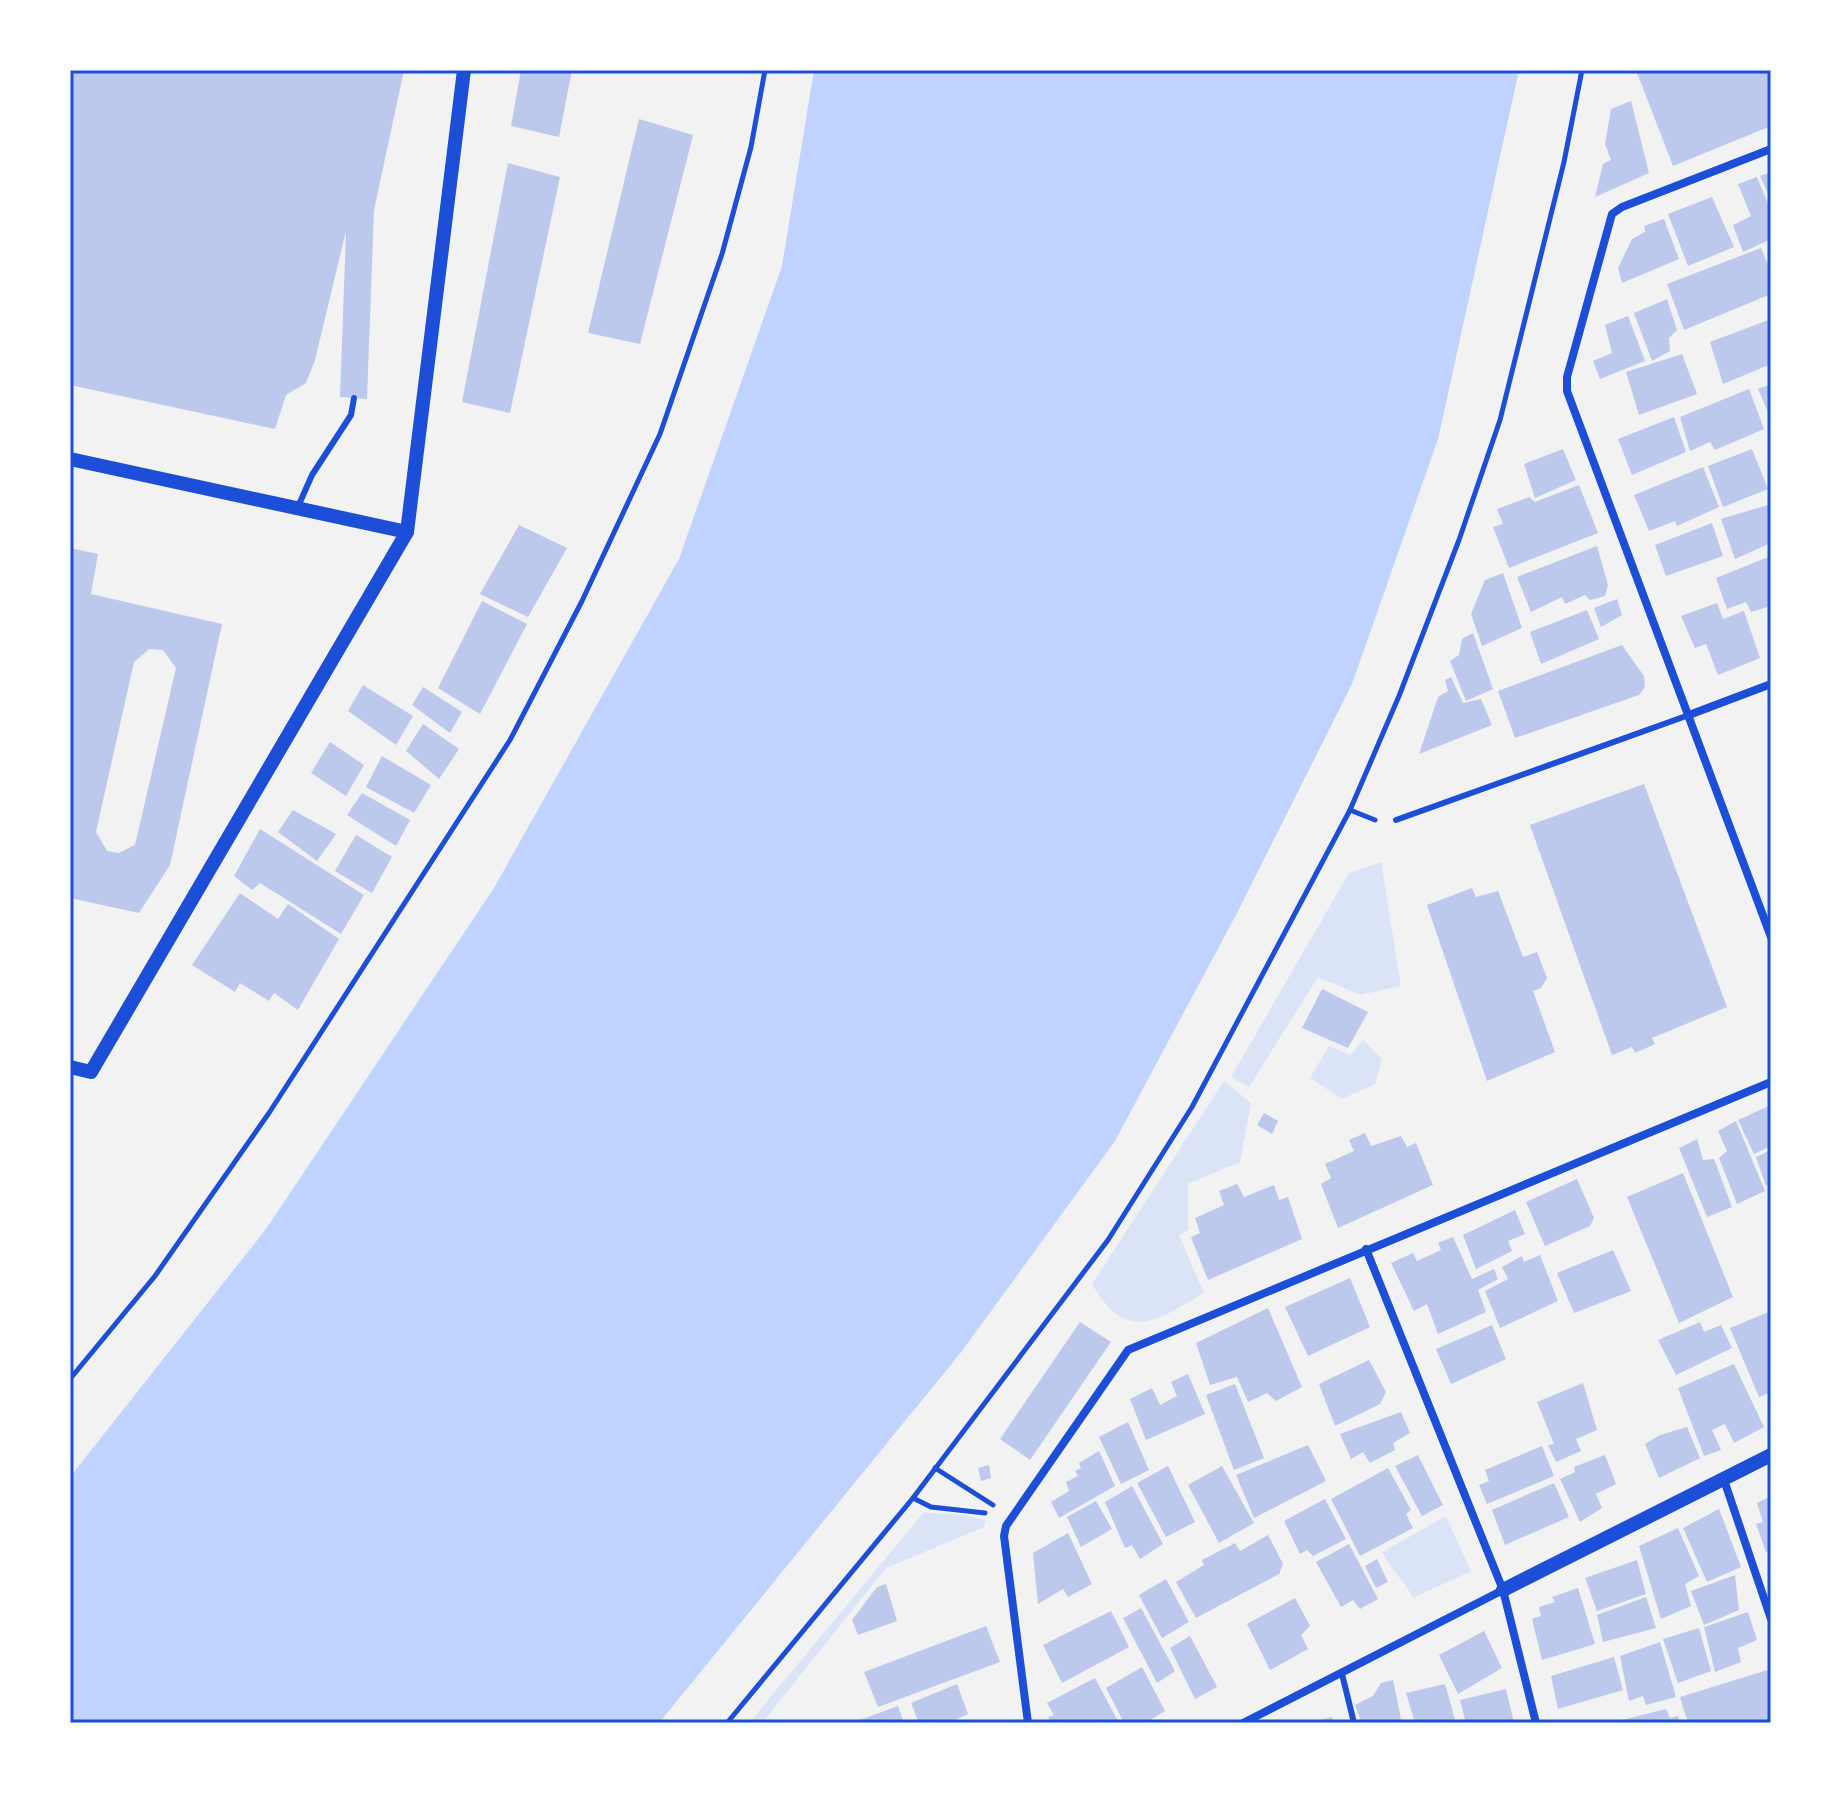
<svg xmlns="http://www.w3.org/2000/svg" width="1841" height="1793" viewBox="0 0 1841 1793" font-family="Mulish,sans-serif">
<style>
.green{fill:#dbe4f7}
.water{fill:#bfd3fe}
.building{fill:#bdc9ec;fill-rule:evenodd}
.lines{fill:none;stroke-linecap:round;stroke-linejoin:round}
.path{stroke:#1d4ed8;stroke-width:5}
.service{stroke:#1d4ed8;stroke-width:6}
.minor{stroke:#1d4ed8;stroke-width:8}
.tertiary{stroke:#1d4ed8;stroke-width:14}
.neatline{fill:none;stroke:#1d4ed8;stroke-width:3}
</style>
<rect width="100%" height="100%" fill="#f2f2f2"/>
<g class="green">
<polygon points="1381,862 1401,986 1360,995 1318,977 1249,1087 1231,1077 1349,873"/>
<polygon points="1363,1040 1382,1059 1375,1084 1342,1099 1310,1078 1329,1046 1350,1055"/>
<path d="M1224,1081L1251,1103L1240,1162L1188,1184V1230L1179,1235L1204,1293C1156,1322 1126,1343 1092,1284Z"/>
<path d="M924,1512C947,1515 964,1512 986,1521L984,1527L886,1568L762,1723H749Z"/>
<path d="M1446,1516L1471,1571L1413,1598C1404,1580 1391,1570 1382,1552Z"/>
</g>
<polygon class="water" points="814,70 1519,70 1438,439 1352,684 1237,913 1115,1141 962,1351 659,1723 70,1723 70,1477 266,1229 494,888 679,559 782,266"/>
<g class="building">
<polygon points="70,70 404,70 374,210 367,399 340,397 346,231 315,360 306,383 286,395 275,429 70,385"/>
<polygon points="521,70 572,70 559,137 511,126"/>
<polygon points="1636,70 1771,70 1771,126 1673,166"/>
<polygon points="1631,101 1649,173 1595,197 1603,164 1611,160 1605,144 1611,109"/>
<polygon points="639,119 693,135 640,344 588,333"/>
<polygon points="508,163 560,177 510,413 462,402"/>
<polygon points="1771,172 1771,200 1760,176"/>
<polygon points="1757,177 1771,211 1771,239 1743,252 1733,225 1751,216 1738,184"/>
<polygon points="1712,197 1734,247 1688,266 1668,214"/>
<polygon points="1664,219 1679,259 1622,283 1618,268 1632,239 1645,232 1644,226"/>
<polygon points="1761,248 1771,272 1771,294 1684,330 1667,284"/>
<polygon points="1667,299 1677,330 1669,338 1670,351 1652,361 1634,313"/>
<polygon points="1628,316 1645,361 1600,379 1593,361 1612,353 1605,325"/>
<polygon points="1771,319 1771,364 1723,384 1710,342"/>
<polygon points="1682,354 1697,394 1639,415 1626,372"/>
<polygon points="1771,384 1771,419 1758,389"/>
<polygon points="1749,389 1764,429 1715,450 1710,442 1690,451 1680,417"/>
<polygon points="1674,417 1686,452 1632,475 1618,439"/>
<polygon points="1563,449 1576,480 1535,498 1524,464"/>
<polygon points="1752,449 1768,489 1723,507 1708,466"/>
<polygon points="1703,467 1719,507 1677,526 1675,521 1649,531 1634,495"/>
<polygon points="1579,485 1598,533 1509,568 1493,527 1503,524 1497,509 1529,497 1535,502"/>
<polygon points="1771,504 1771,543 1735,559 1721,519"/>
<polygon points="1712,523 1723,556 1666,576 1655,545"/>
<polygon points="519,525 567,548 528,617 480,594"/>
<polygon points="1597,546 1608,585 1605,596 1590,600 1585,595 1565,604 1562,597 1531,612 1517,577"/>
<path d="M70,548L98,554L91,594L222,624L170,865L139,913L70,898ZM149,649L163,650L176,668L135,845L119,853L107,851L96,832L134,662Z"/>
<polygon points="1771,556 1771,606 1751,612 1746,602 1727,609 1716,578"/>
<polygon points="1503,573 1522,628 1482,646 1471,614 1485,580"/>
<polygon points="1617,599 1622,615 1601,627 1594,608"/>
<polygon points="482,601 527,624 480,714 438,688"/>
<polygon points="1717,603 1723,619 1744,611 1760,658 1718,675 1706,644 1695,648 1681,616"/>
<polygon points="1587,610 1599,639 1541,664 1530,632"/>
<polygon points="1473,633 1493,689 1466,701 1450,661 1459,655 1462,639"/>
<polygon points="1622,645 1644,676 1645,687 1639,695 1515,738 1498,691"/>
<polygon points="1451,677 1463,703 1481,699 1492,725 1419,754 1438,697 1448,691 1445,680"/>
<polygon points="363,685 413,716 396,745 348,711"/>
<polygon points="423,687 462,712 450,733 412,705"/>
<polygon points="423,724 459,749 439,779 406,751"/>
<polygon points="330,742 364,765 346,796 311,773"/>
<polygon points="382,756 431,785 414,813 366,787"/>
<polygon points="1644,784 1727,1007 1652,1038 1655,1044 1635,1053 1632,1047 1612,1055 1530,825"/>
<polygon points="362,793 410,820 396,846 347,815"/>
<polygon points="293,810 336,834 317,861 278,832"/>
<polygon points="260,829 364,895 341,934 260,883 252,890 234,876"/>
<polygon points="356,835 392,857 372,893 335,871"/>
<polygon points="1472,888 1476,897 1498,891 1523,957 1537,952 1547,978 1541,988 1533,991 1555,1052 1487,1081 1427,905"/>
<polygon points="240,893 278,919 288,904 339,939 298,1010 274,993 269,1001 240,983 235,992 192,965"/>
<polygon points="1322,989 1368,1012 1348,1048 1302,1028"/>
<polygon points="1771,1105 1771,1146 1754,1154 1738,1120"/>
<polygon points="1264,1113 1278,1121 1272,1134 1257,1125"/>
<polygon points="1736,1121 1765,1191 1737,1204 1719,1158 1727,1151 1718,1131"/>
<polygon points="1365,1133 1371,1146 1401,1136 1407,1147 1416,1143 1433,1185 1338,1228 1321,1184 1331,1178 1325,1164 1354,1151 1349,1140"/>
<polygon points="1697,1139 1703,1160 1714,1159 1732,1207 1707,1217 1679,1148"/>
<polygon points="1771,1150 1771,1183 1766,1186 1756,1157"/>
<polygon points="1683,1173 1733,1297 1679,1323 1627,1197"/>
<polygon points="1577,1179 1594,1218 1590,1226 1545,1246 1526,1202"/>
<polygon points="1237,1184 1244,1197 1274,1185 1279,1200 1288,1197 1302,1239 1208,1280 1191,1237 1200,1233 1195,1218 1224,1205 1219,1191"/>
<polygon points="1515,1210 1525,1234 1508,1241 1512,1251 1476,1269 1463,1235"/>
<polygon points="1453,1237 1472,1279 1494,1269 1498,1279 1478,1290 1486,1312 1438,1334 1427,1304 1414,1311 1391,1263 1413,1253 1417,1261 1441,1250 1438,1243"/>
<polygon points="1613,1250 1631,1291 1574,1313 1557,1273"/>
<polygon points="1540,1255 1558,1301 1500,1328 1485,1291 1508,1279 1502,1267 1522,1256 1524,1262"/>
<polygon points="1350,1278 1370,1327 1308,1356 1285,1307"/>
<polygon points="1268,1308 1302,1387 1276,1401 1267,1393 1248,1402 1237,1377 1210,1385 1196,1343"/>
<polygon points="1771,1311 1771,1392 1759,1397 1730,1328"/>
<polygon points="1080,1322 1111,1342 1030,1460 1000,1439"/>
<polygon points="1700,1322 1704,1332 1721,1325 1732,1348 1676,1375 1658,1340"/>
<polygon points="1492,1325 1506,1359 1451,1384 1436,1349"/>
<polygon points="1369,1360 1386,1392 1380,1404 1335,1426 1319,1384"/>
<polygon points="1734,1364 1764,1427 1734,1443 1725,1424 1712,1430 1721,1450 1704,1456 1678,1388"/>
<polygon points="1188,1374 1205,1414 1146,1440 1130,1399 1152,1388 1160,1405 1177,1396 1171,1382"/>
<polygon points="1583,1383 1597,1430 1576,1439 1581,1451 1556,1462 1548,1445 1554,1444 1537,1402"/>
<polygon points="1235,1384 1264,1458 1234,1470 1206,1395"/>
<polygon points="1401,1412 1410,1433 1393,1443 1395,1450 1370,1463 1363,1452 1351,1459 1340,1434"/>
<polygon points="1128,1422 1149,1470 1121,1484 1099,1437"/>
<polygon points="1687,1427 1700,1458 1659,1478 1645,1444 1660,1435"/>
<polygon points="1308,1445 1326,1481 1254,1518 1236,1475"/>
<polygon points="1542,1446 1554,1476 1487,1504 1479,1485 1489,1481 1485,1470"/>
<polygon points="1099,1451 1115,1486 1059,1518 1051,1502 1069,1491 1066,1482 1078,1476 1075,1471 1081,1468 1079,1463"/>
<polygon points="1418,1455 1443,1505 1422,1516 1395,1466"/>
<polygon points="1605,1455 1616,1484 1596,1494 1602,1508 1580,1522 1560,1479 1575,1472 1574,1467"/>
<polygon points="989,1465 991,1478 981,1481 978,1468"/>
<polygon points="1168,1466 1195,1522 1166,1537 1137,1483"/>
<polygon points="1222,1466 1254,1523 1219,1543 1188,1485"/>
<polygon points="1388,1468 1411,1510 1406,1514 1413,1528 1360,1556 1331,1499"/>
<polygon points="1554,1483 1569,1517 1505,1545 1492,1510"/>
<polygon points="1132,1486 1163,1544 1140,1559 1132,1545 1125,1548 1105,1502"/>
<polygon points="1771,1496 1771,1550 1766,1552 1756,1524 1763,1522 1757,1503"/>
<polygon points="1325,1499 1346,1539 1313,1556 1307,1550 1300,1554 1284,1521"/>
<polygon points="1096,1501 1112,1529 1081,1547 1067,1517"/>
<polygon points="1719,1509 1741,1567 1707,1582 1683,1528"/>
<polygon points="1678,1528 1699,1576 1685,1584 1691,1606 1661,1619 1639,1546"/>
<polygon points="1068,1533 1092,1584 1068,1597 1063,1589 1038,1604 1033,1553"/>
<polygon points="1268,1535 1283,1564 1279,1574 1196,1618 1176,1582 1204,1565 1202,1560 1235,1543 1240,1551"/>
<polygon points="1349,1544 1378,1599 1360,1609 1353,1600 1341,1607 1316,1562"/>
<polygon points="1377,1559 1388,1582 1376,1588 1365,1566"/>
<polygon points="1637,1560 1646,1594 1597,1611 1585,1578"/>
<polygon points="1735,1575 1739,1610 1704,1625 1691,1591"/>
<polygon points="1166,1579 1189,1622 1162,1638 1139,1595"/>
<polygon points="886,1584 897,1621 858,1635 852,1620 877,1587"/>
<polygon points="1578,1588 1595,1644 1542,1660 1532,1619 1541,1616 1539,1607 1555,1602 1552,1597"/>
<polygon points="1646,1597 1656,1628 1603,1642 1597,1615"/>
<polygon points="1295,1598 1310,1626 1301,1635 1308,1649 1270,1670 1247,1624"/>
<polygon points="1141,1608 1175,1671 1157,1683 1123,1618"/>
<polygon points="1111,1611 1129,1647 1062,1683 1043,1645"/>
<polygon points="1748,1612 1757,1640 1738,1648 1741,1662 1715,1672 1704,1627"/>
<polygon points="986,1626 1000,1662 878,1707 864,1672"/>
<polygon points="1699,1628 1711,1671 1678,1683 1663,1639"/>
<polygon points="1484,1631 1502,1668 1458,1694 1439,1655"/>
<polygon points="1190,1636 1217,1687 1195,1699 1170,1648"/>
<polygon points="1660,1642 1676,1697 1646,1705 1643,1696 1629,1701 1620,1656"/>
<polygon points="1614,1657 1623,1690 1558,1709 1551,1676"/>
<polygon points="1142,1667 1165,1711 1145,1723 1124,1723 1106,1688"/>
<polygon points="1771,1669 1771,1720 1688,1723 1680,1697"/>
<polygon points="1095,1678 1119,1723 1051,1723 1048,1717 1054,1715 1047,1703"/>
<polygon points="1393,1680 1401,1719 1388,1723 1362,1723 1355,1705 1373,1696 1381,1683"/>
<polygon points="957,1684 968,1714 948,1723 919,1723 911,1703"/>
<polygon points="1445,1684 1456,1723 1415,1723 1406,1693"/>
<polygon points="1506,1689 1514,1723 1466,1723 1460,1700"/>
<polygon points="898,1706 904,1723 852,1723"/>
<polygon points="1666,1709 1670,1718 1678,1716 1680,1723 1610,1723"/>
<polygon points="1332,1717 1333,1723 1312,1723 1311,1722"/>
</g>
<g class="lines">
<g class="path">
<polyline points="1350,810 1375,820"/>
<polyline points="70,1379 155,1276 269,1113 510,740 582,601 660,434 722,254 751,147 765,70"/>
<polyline points="935,1468 993,1505"/>
<polyline points="913,1498 931,1507 985,1513"/>
<polyline points="727,1723 913,1498 1108,1240 1192,1107 1350,810 1399,696 1459,540 1500,420 1564,162 1582,70"/>
</g>
<g class="service">
<polyline points="297,509 312,475 351,415 354,398"/>
<polyline points="1396,820 1689,715"/>
<polyline points="1342,1674 1354,1723"/>
</g>
<g class="minor">
<polyline points="1771,149 1622,207 1612,214 1567,377 1567,391 1771,937"/>
<polyline points="1689,715 1771,684"/>
<polyline points="1366,1249 1503,1590 1536,1723"/>
<polyline points="1723,1477 1771,1619"/>
<polyline points="1028,1723 1004,1536 1006,1526 1128,1350 1771,1082"/>
<polyline points="1243,1723 1503,1590"/>
</g>
<g class="tertiary">
<polyline points="70,459 407,532"/>
<polyline points="70,1067 91,1072 407,532 464,70"/>
<polyline points="1503,1590 1771,1455"/>
</g>
</g>
<rect width="1841" height="1793" fill="none" stroke="#ffffff" stroke-width="144"/>
<rect x="72" y="72" width="1697" height="1649" class="neatline"/>
</svg>
